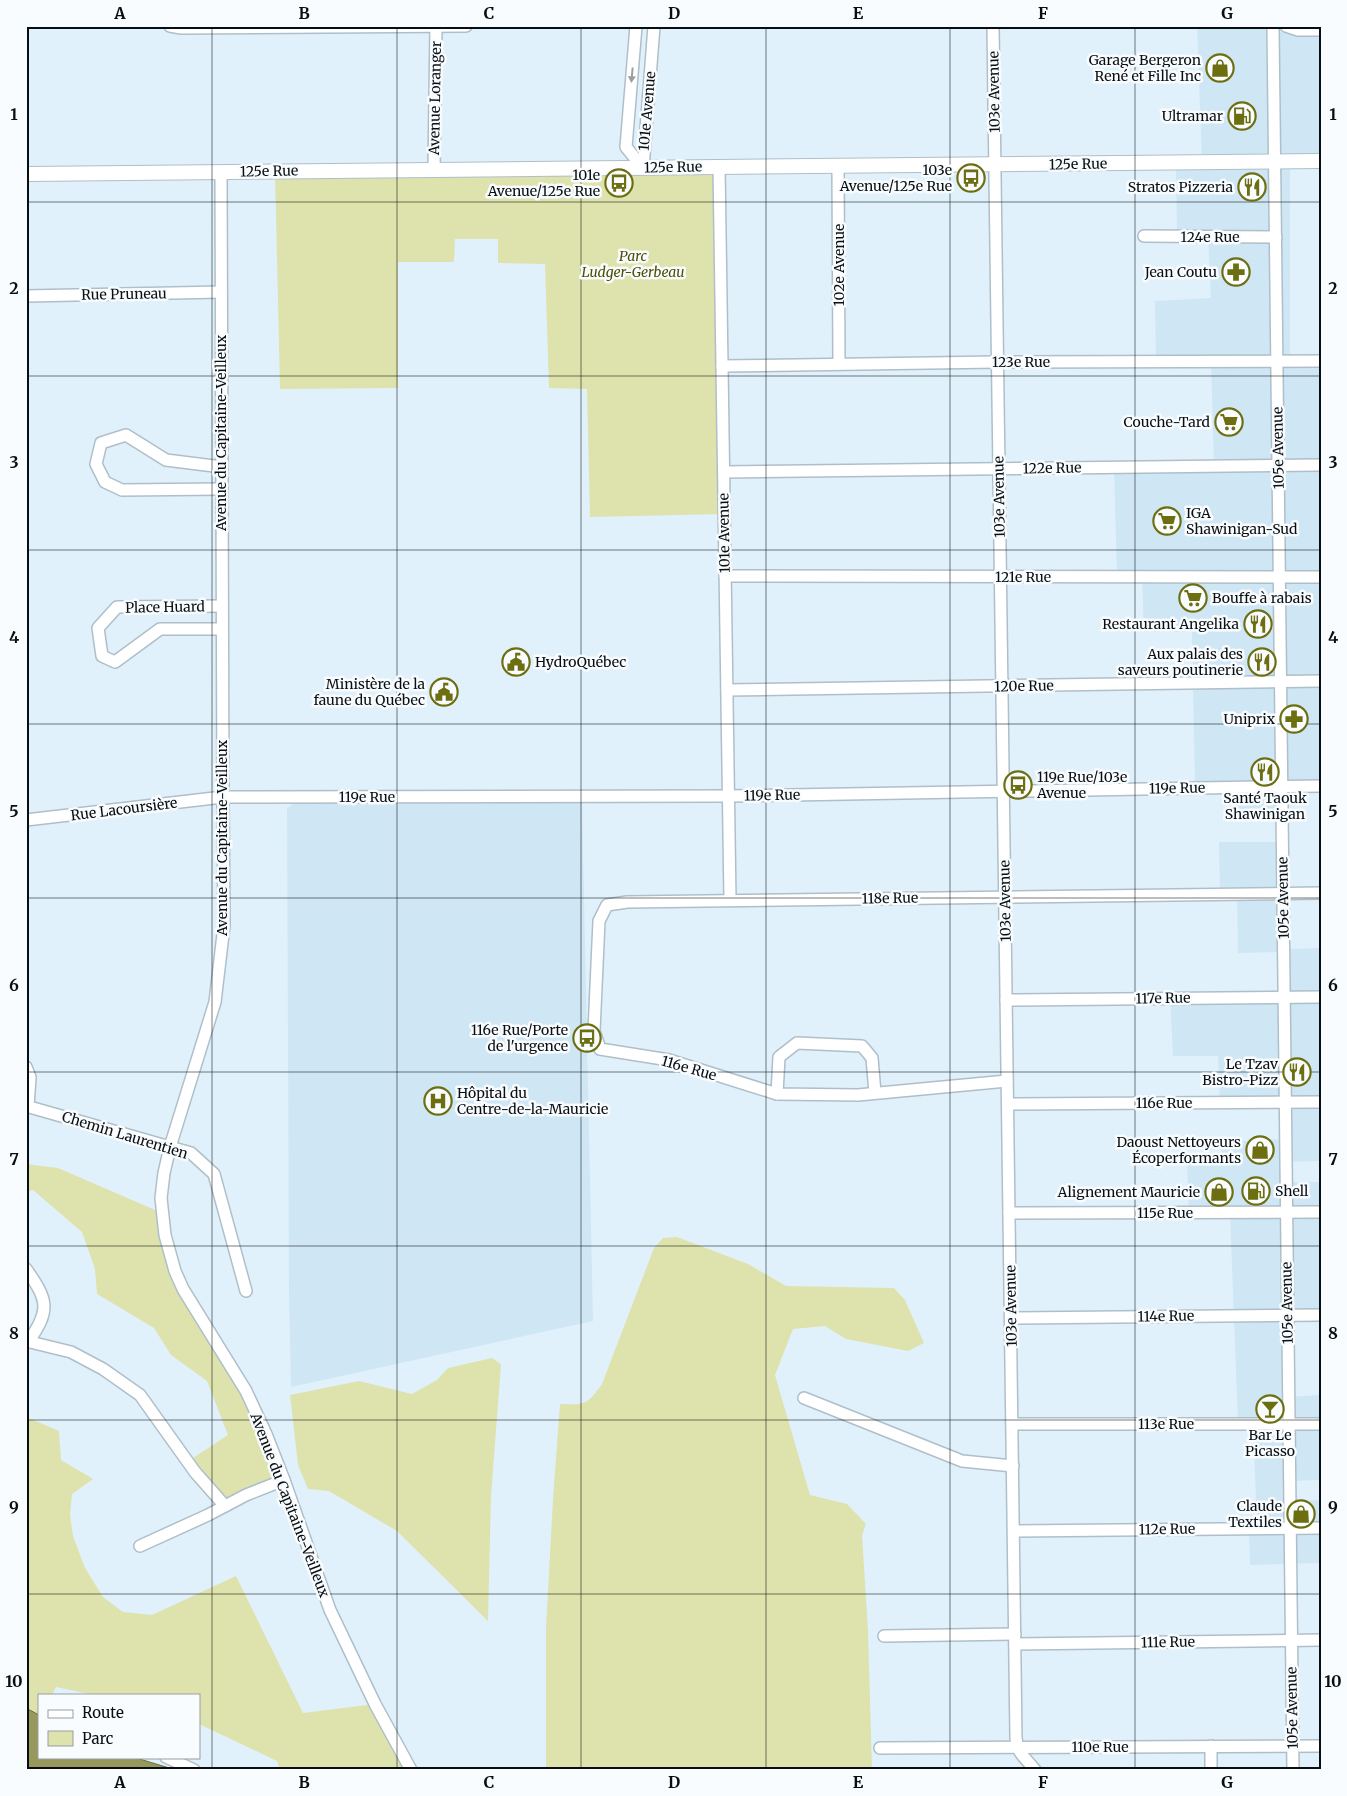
<svg xmlns="http://www.w3.org/2000/svg" width="1347" height="1796" viewBox="0 0 1347 1796" font-family="Merriweather,serif">
<style>
.built{fill:#cfe6f5}
.green{fill:#dee2ad}
.water{fill:#96985c;stroke:#6b6f46}
.lines{fill:none;stroke-linecap:round;stroke-linejoin:round}
.minor-casing{stroke:#afbfc9;stroke-width:14}
.major-casing{stroke:#afbfc9;stroke-width:16}
.minor{stroke:#fff;stroke-width:11}
.major{stroke:#fff;stroke-width:14}
.oneway{fill:#9c9fa0}
.grid{fill:none;stroke:#080e11;stroke-width:1;stroke-opacity:0.55}
.labels{text-anchor:middle;stroke-width:5;stroke-linejoin:round;paint-order:stroke}
.poi-label{font-size:14px;fill:#080e11;stroke:#f9fcfe;text-anchor:end}
.street-label{font-size:14px;fill:#080e11;stroke:#f9fcfe}
.park-label{font-size:14px;font-style:italic;fill:#4d4e02;stroke:#f9fcfe}
.neatline{fill:none;stroke:#080e11;stroke-width:2}
.grid-label{font-size:16px;text-anchor:middle;font-weight:bold;fill:#080e11}
</style>
<rect width="100%" height="100%" fill="#e1f1fc"/>
<g class="built">
<polygon points="1197,26 1273,26 1273,32 1321,31 1321,165 1290,165 1290,355 1321,360 1321,786 1282,786 1284,949 1321,948 1321,1161 1286,1162 1286,1182 1321,1182 1321,1315 1288,1315 1289,1397 1319,1395 1321,1424 1321,1480 1289,1481 1290,1502 1321,1500 1321,1563 1250,1565 1249,1528 1257,1528 1253,1424 1238,1424 1230,1213 1189,1213 1187,1162 1221,1162 1222,1142 1285,1139 1285,1103 1220,1103 1218,1056 1173,1056 1170,996 1284,997 1283,952 1238,953 1237,894 1220,894 1219,842 1277,842 1277,821 1233,821 1232,787 1195,788 1192,632 1144,632 1142,577 1117,577 1114,467 1214,466 1211,360 1156,362 1155,301 1211,298 1208,237 1177,236 1176,163 1202,162"/>
<polygon points="306,797 582,801 593,1321 291,1387 289,1292 287,808"/>
</g>
<g class="green">
<polygon points="719,166 724,514 590,517 587,389 549,388 545,264 498,263 498,239 455,239 454,262 398,262 398,388 280,389 275,171"/>
<polygon points="26,1164 58,1168 162,1213 169,1252 229,1363 284,1480 225,1506 187,1462 228,1435 207,1381 171,1355 154,1328 97,1294 95,1269 82,1232 33,1190 26,1192"/>
<path d="M677,1237L748,1264L786,1286L894,1288L905,1300L924,1343L908,1351L846,1339L825,1326L793,1329L775,1375L810,1495L847,1504L866,1524L862,1535L868,1631L872,1770H546V1628L553,1499L560,1404C585,1405 587,1405 602,1384L654,1248L663,1238Z"/>
<polygon points="492,1358 501,1364 491,1496 488,1621 397,1531 329,1491 308,1489 298,1465 290,1395 359,1381 412,1394 437,1380 448,1368"/>
<polygon points="26,1419 31,1419 59,1431 61,1460 93,1479 72,1494 70,1515 73,1536 85,1568 103,1597 123,1612 152,1615 236,1576 303,1713 375,1704 411,1770 280,1770 277,1761 199,1724 199,1695 94,1695 56,1687 52,1695 39,1695 39,1715 26,1708"/>
</g>
<polygon class="water" points="26,1708 39,1715 39,1757 133,1757 176,1770 26,1770"/>
<g class="lines">
<g class="minor-casing">
<g id="minor">
<polyline points="170,26 181,28 466,26"/>
<polyline points="636,26 626,147 643,168"/>
<path d="M993,26L1016,1738C1017,1754 1026,1758 1035,1770"/>
<polyline points="1273,26 1293,1770"/>
<polyline points="1286,26 1298,30 1321,30"/>
<polyline points="719,166 730,900"/>
<polyline points="838,166 839,364"/>
<polyline points="643,168 654,26"/>
<polyline points="434,170 436,26"/>
<polyline points="221,172 223,797 224,926 215,1002 170,1147 164,1173 161,1198 165,1235 175,1271 183,1289 246,1391 266,1434 284,1480 330,1610 375,1704 411,1770"/>
<polyline points="1144,236 1276,237"/>
<polyline points="26,296 221,292"/>
<polyline points="722,366 997,362 1321,361"/>
<polyline points="222,467 166,460 126,435 101,443 96,464 105,482 122,490 222,489"/>
<polyline points="724,472 1321,465"/>
<polyline points="725,576 1321,577"/>
<polyline points="222,606 117,607 98,628 102,656 115,662 160,629 222,629"/>
<polyline points="727,690 1321,681"/>
<polyline points="26,820 223,797 728,796 1321,786"/>
<polyline points="1006,1000 1321,997"/>
<polyline points="26,1067 30,1077 28,1107"/>
<polyline points="1007,1081 858,1095 777,1094 669,1060 600,1049 594,1031 599,921 607,905 627,902 1321,893"/>
<polyline points="777,1094 779,1057 797,1043 862,1046 872,1058 875,1093"/>
<polyline points="1008,1104 1321,1102"/>
<polyline points="26,1106 191,1153 214,1174 246,1291"/>
<polyline points="1009,1213 1321,1212"/>
<path d="M26,1269C48,1300 51,1310 28,1342"/>
<polyline points="1011,1318 1321,1315"/>
<polyline points="26,1341 71,1352 103,1369 140,1395 195,1472 225,1506"/>
<polyline points="804,1398 962,1461 1013,1466"/>
<polyline points="1012,1424 1321,1424"/>
<polyline points="1014,1531 1321,1528"/>
<polyline points="140,1546 208,1515 246,1495 284,1480"/>
<polyline points="884,1636 1015,1634"/>
<polyline points="1015,1644 1321,1640"/>
<polyline points="1211,1746 1211,1770"/>
<polyline points="880,1748 1321,1746"/>
<polyline points="166,1757 194,1770"/>
</g>
</g>
<g class="major-casing">
<polyline id="major" points="26,174 1321,161"/>
</g>
<use href="#minor" class="minor"/>
<use href="#major" class="major"/>
</g>
<defs><path id="oneway-solid" d="M-6-.8H1V-3.2L6.5 0L1 3.2V.8H-6Z" transform="scale(1.25)"/></defs>
<use class="oneway" href="#oneway-solid" transform="translate(632 75) rotate(95)"/>
<path class="grid" d="M212,26V1770M397,26V1770M581,26V1770M766,26V1770M950,26V1770M1135,26V1770M26,202H1321M26,376H1321M26,550H1321M26,724H1321M26,898H1321M26,1072H1321M26,1246H1321M26,1420H1321M26,1594H1321"/>
<defs>
<g id="shop-ring" transform="scale(1.4375)"><circle r="9.5" fill="#f9fcfe" stroke="#6c6e10" stroke-width="1.5"/><path d="M-5-2.5h2.3a2.7 3.5 0 0 1 5.4 0H5L5.5 6h-11ZM-1.5-2.5h3a1.5 2.3 0 0 0-3 0Z" fill="#6c6e10"/></g>
<g id="fuel-ring" transform="scale(1.4375)"><circle r="9.5" fill="#f9fcfe" stroke="#6c6e10" stroke-width="1.5"/><path d="M-5.5-6h7V0h2V4h1.3V-2.5L3-4.5l.8-.8L6-3V5H2.5V1h-1V6h-7ZM-4.2-4.7v3.2H.2V-4.7Z" fill="#6c6e10"/></g>
<g id="bus-ring" transform="scale(1.4375)"><circle r="9.5" fill="#f9fcfe" stroke="#6c6e10" stroke-width="1.5"/><path d="M-5-6H5V4H4V6H2V4H-2V6H-4V4H-5ZM-3.5-4V0h7V-4ZM-3.5 1.2v1.5H-2V1.2ZM2 1.2v1.5H3.5V1.2Z" fill="#6c6e10"/></g>
<g id="restaurant-ring" transform="scale(1.4375)"><circle r="9.5" fill="#f9fcfe" stroke="#6c6e10" stroke-width="1.5"/><path d="M-5-6h1v4h1v-4h1v4h1v-4h1v5L-1.5 .5V6h-2V.5L-5-1ZM5-6V6H3V1.5H1.5Q1.5-4 5-6Z" fill="#6c6e10"/></g>
<g id="pharmacy-ring" transform="scale(1.4375)"><circle r="9.5" fill="#f9fcfe" stroke="#6c6e10" stroke-width="1.5"/><path d="M-2-6h4v4h4v4h-4v4h-4v-4h-4v-4h4Z" fill="#6c6e10"/></g>
<g id="supermarket-ring" transform="scale(1.4375)"><circle r="9.5" fill="#f9fcfe" stroke="#6c6e10" stroke-width="1.5"/><path d="M-6-5.5h2.5l.6 2H6L4.5 2H-2.5L-4.4-4H-6ZM-1.5 3.2a1.3 1.3 0 1 0 .1 0ZM3 3.2a1.3 1.3 0 1 0 .1 0Z" fill="#6c6e10"/></g>
<g id="civic-ring" transform="scale(1.4375)"><circle r="9.5" fill="#f9fcfe" stroke="#6c6e10" stroke-width="1.5"/><path d="M-.6-6.5H3V-4.5H.6V-3L4-1V1h2V6H-6V1h2V-1L-.6-3ZM-1.2 2.5V6h2.4V2.5Z" fill="#6c6e10"/></g>
<g id="hospital-ring" transform="scale(1.4375)"><circle r="9.5" fill="#f9fcfe" stroke="#6c6e10" stroke-width="1.5"/><path d="M-5-5h3v3.5h4V-5h3V5h-3V1.5h-4V5h-3Z" fill="#6c6e10"/></g>
<g id="bar-ring" transform="scale(1.4375)"><circle r="9.5" fill="#f9fcfe" stroke="#6c6e10" stroke-width="1.5"/><path d="M-6-5H6L.8 .8V4.5H3.5V6h-7V4.5H-.8V.8Z" fill="#6c6e10"/></g>
</defs>
<g fill-rule="evenodd">
<use href="#shop-ring" x="1220" y="68"/>
<use href="#fuel-ring" x="1242" y="116"/>
<use href="#bus-ring" x="971" y="178"/>
<use href="#bus-ring" x="619" y="183"/>
<use href="#restaurant-ring" x="1252" y="187"/>
<use href="#pharmacy-ring" x="1236" y="272"/>
<use href="#supermarket-ring" x="1229" y="422"/>
<use href="#supermarket-ring" x="1167" y="521"/>
<use href="#supermarket-ring" x="1193" y="598"/>
<use href="#restaurant-ring" x="1258" y="624"/>
<use href="#civic-ring" x="516" y="662"/>
<use href="#restaurant-ring" x="1262" y="662"/>
<use href="#civic-ring" x="444" y="692"/>
<use href="#pharmacy-ring" x="1294" y="719"/>
<use href="#restaurant-ring" x="1265" y="772"/>
<use href="#bus-ring" x="1018" y="785"/>
<use href="#bus-ring" x="587" y="1038"/>
<use href="#restaurant-ring" x="1297" y="1072"/>
<use href="#hospital-ring" x="438" y="1101"/>
<use href="#shop-ring" x="1260" y="1150"/>
<use href="#fuel-ring" x="1256" y="1191"/>
<use href="#shop-ring" x="1219" y="1192"/>
<use href="#bar-ring" x="1270" y="1409"/>
<use href="#shop-ring" x="1301" y="1514"/>
</g>
<g class="labels">
<g class="poi-label">
<text x="1201" y="65">Garage Bergeron<tspan x="1201" dy="16">René et Fille Inc</tspan></text>
<text x="1223" y="121">Ultramar</text>
<text x="952" y="175">103e<tspan x="952" dy="16">Avenue/125e Rue</tspan></text>
<text x="600" y="180">101e<tspan x="600" dy="16">Avenue/125e Rue</tspan></text>
<text x="1233" y="192">Stratos Pizzeria</text>
<text x="1217" y="277">Jean Coutu</text>
<text x="1210" y="427">Couche-Tard</text>
<text x="1186" y="518" text-anchor="start">IGA<tspan x="1186" dy="16">Shawinigan-Sud</tspan></text>
<text x="1212" y="603" text-anchor="start">Bouffe à rabais</text>
<text x="1239" y="629">Restaurant Angelika</text>
<text x="1243" y="659">Aux palais des<tspan x="1243" dy="16">saveurs poutinerie</tspan></text>
<text x="535" y="667" text-anchor="start">HydroQuébec</text>
<text x="425" y="689">Ministère de la<tspan x="425" dy="16">faune du Québec</tspan></text>
<text x="1275" y="724">Uniprix</text>
<text x="1037" y="782" text-anchor="start">119e Rue/103e<tspan x="1037" dy="16">Avenue</tspan></text>
<text x="1265" y="803" text-anchor="middle">Santé Taouk<tspan x="1265" dy="16">Shawinigan</tspan></text>
<text x="568" y="1035">116e Rue/Porte<tspan x="568" dy="16">de l'urgence</tspan></text>
<text x="1278" y="1069">Le Tzav<tspan x="1278" dy="16">Bistro-Pizz</tspan></text>
<text x="457" y="1098" text-anchor="start">Hôpital du<tspan x="457" dy="16">Centre-de-la-Mauricie</tspan></text>
<text x="1241" y="1147">Daoust Nettoyeurs<tspan x="1241" dy="16">Écoperformants</tspan></text>
<text x="1275" y="1196" text-anchor="start">Shell</text>
<text x="1200" y="1197">Alignement Mauricie</text>
<text x="1270" y="1440" text-anchor="middle">Bar Le<tspan x="1270" dy="16">Picasso</tspan></text>
<text x="1282" y="1511">Claude<tspan x="1282" dy="16">Textiles</tspan></text>
</g>
<g class="street-label">
<text transform="translate(994 92) rotate(-91)" y="5">103e Avenue</text>
<text transform="translate(435 98) rotate(-89)" y="5">Avenue Loranger</text>
<text transform="translate(647 111) rotate(-85)" y="5">101e Avenue</text>
<text transform="translate(1078 164) rotate(-1)" y="5">125e Rue</text>
<text transform="translate(673 167) rotate(-1)" y="5">125e Rue</text>
<text transform="translate(269 171) rotate(-1)" y="5">125e Rue</text>
<text x="1210" y="242">124e Rue</text>
<text transform="translate(839 265) rotate(-90)" y="5">102e Avenue</text>
<text transform="translate(124 294) rotate(-1)" y="5">Rue Pruneau</text>
<text x="1021" y="367">123e Rue</text>
<text transform="translate(221 433) rotate(-90)" y="5">Avenue du Capitaine-Veilleux</text>
<text transform="translate(1278 448) rotate(-91)" y="5">105e Avenue</text>
<text transform="translate(1052 468) rotate(-1)" y="5">122e Rue</text>
<text transform="translate(999 497) rotate(-91)" y="5">103e Avenue</text>
<text transform="translate(724 533) rotate(-91)" y="5">101e Avenue</text>
<text x="1023" y="582">121e Rue</text>
<text transform="translate(165 607) rotate(-1)" y="5">Place Huard</text>
<text transform="translate(1024 686) rotate(-1)" y="5">120e Rue</text>
<text transform="translate(1177 788) rotate(-1)" y="5">119e Rue</text>
<text transform="translate(772 795) rotate(-1)" y="5">119e Rue</text>
<text x="367" y="802">119e Rue</text>
<text transform="translate(124 809) rotate(-7)" y="5">Rue Lacoursière</text>
<text transform="translate(222 838) rotate(-90)" y="5">Avenue du Capitaine-Veilleux</text>
<text transform="translate(890 898) rotate(-1)" y="5">118e Rue</text>
<text transform="translate(1283 898) rotate(-91)" y="5">105e Avenue</text>
<text transform="translate(1005 901) rotate(-91)" y="5">103e Avenue</text>
<text transform="translate(1163 998) rotate(-1)" y="5">117e Rue</text>
<text transform="translate(689 1068) rotate(16)" y="5">116e Rue</text>
<text x="1164" y="1108">116e Rue</text>
<text transform="translate(125 1135) rotate(17)" y="5">Chemin Laurentien</text>
<text x="1165" y="1218">115e Rue</text>
<text transform="translate(1287 1303) rotate(-91)" y="5">105e Avenue</text>
<text transform="translate(1011 1306) rotate(-91)" y="5">103e Avenue</text>
<text transform="translate(1166 1316) rotate(-1)" y="5">114e Rue</text>
<text x="1166" y="1429">113e Rue</text>
<text transform="translate(290 1505) rotate(69)" y="5">Avenue du Capitaine-Veilleux</text>
<text transform="translate(1167 1529) rotate(-1)" y="5">112e Rue</text>
<text transform="translate(1168 1642) rotate(-1)" y="5">111e Rue</text>
<text transform="translate(1292 1708) rotate(-91)" y="5">105e Avenue</text>
<text x="1100" y="1752">110e Rue</text>
</g>
<g class="park-label">
<text x="633" y="261">Parc<tspan x="633" dy="16">Ludger-Gerbeau</tspan></text>
</g>
</g>
<rect width="1347" height="1796" fill="none" stroke="#f9fcfe" stroke-width="55"/>
<rect x="38" y="1694" width="162" height="65" fill="#f9fcfe" stroke="#999d9f"/>
<rect x="48" y="1710" width="25" height="8" fill="#ffffff" stroke="#999d9f"/>
<text x="82" y="1718" font-size="15" fill="#080e11">Route</text>
<rect x="48" y="1731" width="25" height="15" fill="#dee2ad" stroke="#999d9f"/>
<text x="82" y="1744" font-size="15" fill="#080e11">Parc</text>
<rect x="28" y="28" width="1292" height="1740" class="neatline"/>
<g class="grid-label">
<text x="120" y="19">A</text>
<text x="304" y="19">B</text>
<text x="489" y="19">C</text>
<text x="674" y="19">D</text>
<text x="858" y="19">E</text>
<text x="1043" y="19">F</text>
<text x="1227" y="19">G</text>
<text x="14" y="120">1</text>
<text x="1333" y="120">1</text>
<text x="14" y="294">2</text>
<text x="1333" y="294">2</text>
<text x="14" y="468">3</text>
<text x="1333" y="468">3</text>
<text x="14" y="643">4</text>
<text x="1333" y="643">4</text>
<text x="14" y="817">5</text>
<text x="1333" y="817">5</text>
<text x="14" y="991">6</text>
<text x="1333" y="991">6</text>
<text x="14" y="1165">7</text>
<text x="1333" y="1165">7</text>
<text x="14" y="1339">8</text>
<text x="1333" y="1339">8</text>
<text x="14" y="1513">9</text>
<text x="1333" y="1513">9</text>
<text x="14" y="1687">10</text>
<text x="1333" y="1687">10</text>
<text x="120" y="1788">A</text>
<text x="304" y="1788">B</text>
<text x="489" y="1788">C</text>
<text x="674" y="1788">D</text>
<text x="858" y="1788">E</text>
<text x="1043" y="1788">F</text>
<text x="1227" y="1788">G</text>
</g>
</svg>
